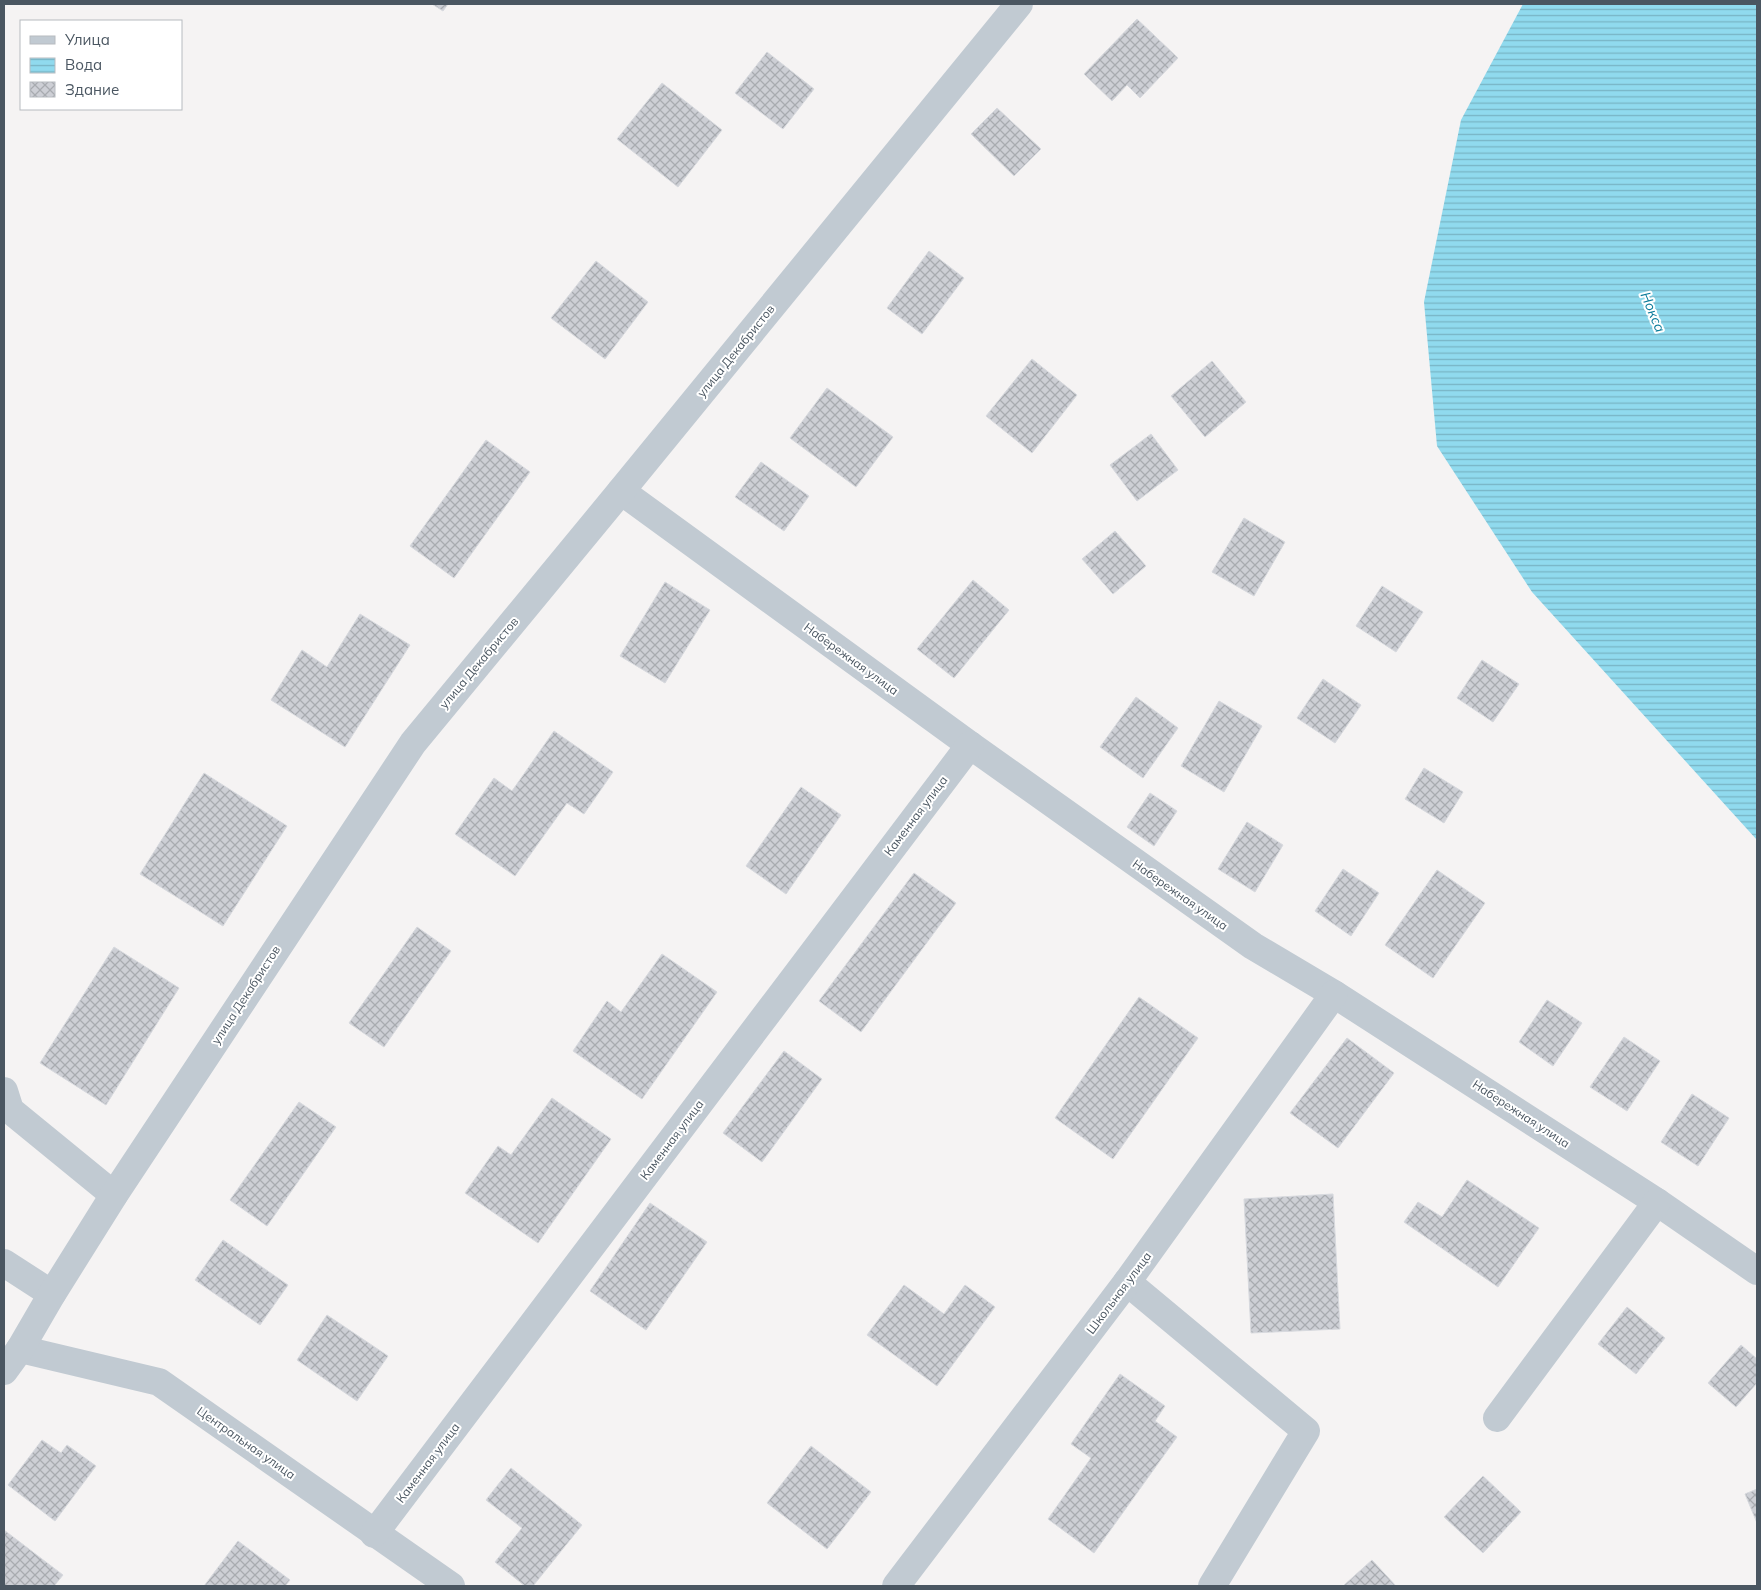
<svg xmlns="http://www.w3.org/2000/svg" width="1761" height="1590" viewBox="0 0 1761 1590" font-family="Mulish,sans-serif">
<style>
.water{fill:url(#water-rules)}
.building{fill:url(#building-cross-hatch);stroke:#d7d9de}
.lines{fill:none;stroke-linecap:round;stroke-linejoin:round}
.minor{stroke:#c1cad2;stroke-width:28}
.labels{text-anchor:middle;stroke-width:4;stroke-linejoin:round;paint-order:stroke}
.street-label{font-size:12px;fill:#4a5661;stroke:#fff}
.water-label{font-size:14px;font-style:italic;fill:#0c7c9b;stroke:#fff}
</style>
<defs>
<pattern id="water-rules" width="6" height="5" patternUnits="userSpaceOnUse" patternTransform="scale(1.25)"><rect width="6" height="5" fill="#90daee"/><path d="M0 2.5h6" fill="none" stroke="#78b4c4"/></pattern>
<pattern id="building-cross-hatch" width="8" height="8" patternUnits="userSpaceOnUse" patternTransform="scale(1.25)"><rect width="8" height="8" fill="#cdcfd5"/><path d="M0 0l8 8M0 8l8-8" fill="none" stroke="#a8abb0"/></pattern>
</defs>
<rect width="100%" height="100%" fill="#f5f3f3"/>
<polygon class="water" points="1523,4 1757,4 1757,840 1532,592 1437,446 1424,302 1461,120"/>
<g class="building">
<polygon points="432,4 448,4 443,11"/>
<polygon points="1137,19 1178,58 1140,98 1127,85 1112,101 1084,74"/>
<polygon points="767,52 814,89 783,129 735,93"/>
<polygon points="662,83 722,130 678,187 617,139"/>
<polygon points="997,108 1041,149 1014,176 971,134"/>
<polygon points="929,251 964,278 922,334 887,308"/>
<polygon points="596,261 648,302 605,359 551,318"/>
<polygon points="1032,359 1077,395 1032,453 986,416"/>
<polygon points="1212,361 1246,402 1205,437 1171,396"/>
<polygon points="827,388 893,437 856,487 790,438"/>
<polygon points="1151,434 1178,470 1137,501 1110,465"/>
<polygon points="486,440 530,472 454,578 410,546"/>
<polygon points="761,462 809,496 784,531 735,497"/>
<polygon points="1244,518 1285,542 1254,596 1212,572"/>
<polygon points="1115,531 1146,566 1113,594 1082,559"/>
<polygon points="973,580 1009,610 954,678 917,649"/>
<polygon points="665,582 710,610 665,683 620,656"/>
<polygon points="1382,586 1423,612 1396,652 1356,626"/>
<polygon points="360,614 410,645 345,747 271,700 302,650 327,667"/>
<polygon points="1482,660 1519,684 1493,722 1457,698"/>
<polygon points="1323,679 1361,705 1335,743 1297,718"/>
<polygon points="1136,697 1178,728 1143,778 1100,747"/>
<polygon points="1219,701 1262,726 1224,792 1181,766"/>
<polygon points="554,731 613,772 584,814 567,803 515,876 455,834 494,778 512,791"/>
<polygon points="1424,768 1463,792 1444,823 1405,799"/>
<polygon points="204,773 287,826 223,926 140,874"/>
<polygon points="801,787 841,815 786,894 746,866"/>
<polygon points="1150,793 1177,811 1154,846 1127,827"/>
<polygon points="1247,822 1283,845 1255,892 1218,869"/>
<polygon points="1343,869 1379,893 1351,936 1315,911"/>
<polygon points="1437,870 1485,903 1433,978 1385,945"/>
<polygon points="914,873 956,903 861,1032 819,1001"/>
<polygon points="417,927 451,951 384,1047 349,1023"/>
<polygon points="114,947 179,988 106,1105 40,1063"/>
<polygon points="662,954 717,992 642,1099 573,1051 607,1001 621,1012"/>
<polygon points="1139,997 1198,1038 1113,1159 1055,1118"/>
<polygon points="1547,1000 1582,1023 1553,1066 1519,1042"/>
<polygon points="1624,1037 1660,1061 1627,1111 1590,1087"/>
<polygon points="1347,1038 1394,1073 1338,1148 1290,1113"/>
<polygon points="784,1051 822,1079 762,1162 723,1133"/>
<polygon points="1692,1094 1729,1118 1698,1166 1661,1142"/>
<polygon points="552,1098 611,1139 538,1243 465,1193 498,1146 511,1155"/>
<polygon points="299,1102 336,1127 267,1226 230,1200"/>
<polygon points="1467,1180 1539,1228 1498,1287 1404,1222 1418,1202 1442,1217"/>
<polygon points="1333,1194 1340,1329 1251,1333 1244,1199"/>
<polygon points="650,1203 707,1242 646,1330 590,1291"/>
<polygon points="223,1240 288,1285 260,1325 195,1280"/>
<polygon points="904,1285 944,1314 965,1285 995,1307 937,1386 867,1335"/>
<polygon points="1627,1307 1665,1338 1636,1374 1598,1344"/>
<polygon points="327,1315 388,1356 357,1401 297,1360"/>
<polygon points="1741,1345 1757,1359 1757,1383 1736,1407 1708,1383"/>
<polygon points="1120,1374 1165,1406 1155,1421 1177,1437 1094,1553 1048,1519 1091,1458 1071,1444"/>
<polygon points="42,1440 61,1453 67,1445 96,1466 55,1521 8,1485"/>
<polygon points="811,1446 871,1492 827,1549 767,1503"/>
<polygon points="511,1468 582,1525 533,1586 525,1586 495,1562 522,1528 486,1500"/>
<polygon points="1483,1476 1521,1512 1483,1553 1444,1517"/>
<polygon points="1757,1489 1757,1523 1745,1494"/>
<polygon points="4,1530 63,1575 54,1586 4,1586"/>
<polygon points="238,1541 290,1580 285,1586 204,1586"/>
<polygon points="1372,1560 1396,1586 1343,1586"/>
</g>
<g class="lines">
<g class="minor">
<polyline points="621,491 970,745 1253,946 1334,994 1657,1202 1757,1271"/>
<polyline points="4,1091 10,1110 114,1195"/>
<polyline points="4,1263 52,1294"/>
<polyline points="1127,1282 1306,1431 1212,1586"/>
<polyline points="20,1349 159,1382 451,1586"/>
<polyline points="4,1371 20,1349 52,1294 114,1195 413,743 621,491 1019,4"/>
<polyline points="1497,1418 1657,1202"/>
<polyline points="374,1534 970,745"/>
<polyline points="896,1586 1127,1282 1334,994"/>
</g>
</g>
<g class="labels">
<g class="street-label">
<text transform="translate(736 351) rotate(-51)" y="4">улица Декабристов</text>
<text transform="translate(851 659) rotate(36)" y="4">Набережная улица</text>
<text transform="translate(479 663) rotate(-50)" y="4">улица Декабристов</text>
<text transform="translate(916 816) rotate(-53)" y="4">Каменная улица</text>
<text transform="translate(1180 895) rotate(35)" y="4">Набережная улица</text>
<text transform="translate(246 995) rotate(-57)" y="4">улица Декабристов</text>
<text transform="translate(1521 1114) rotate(33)" y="4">Набережная улица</text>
<text transform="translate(672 1140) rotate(-53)" y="4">Каменная улица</text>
<text transform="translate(1119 1293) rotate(-53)" y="4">Школьная улица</text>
<text transform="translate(246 1443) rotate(35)" y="4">Центральная улица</text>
<text transform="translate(428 1463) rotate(-53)" y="4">Каменная улица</text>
</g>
<g class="water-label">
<text transform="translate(1653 312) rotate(67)" y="5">Нокса</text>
</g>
</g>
<rect width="1761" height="1590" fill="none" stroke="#4a5661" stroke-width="10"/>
<rect x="20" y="20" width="162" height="90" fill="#ffffff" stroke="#b7bbc0"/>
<rect x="30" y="36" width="25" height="8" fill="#c1cad2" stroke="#b7bbc0"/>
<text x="65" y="45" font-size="15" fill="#4a5661">Улица</text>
<rect x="30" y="58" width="25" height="15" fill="url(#water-rules)" stroke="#b7bbc0"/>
<text x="65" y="70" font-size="15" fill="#4a5661">Вода</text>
<rect x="30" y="82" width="25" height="15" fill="url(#building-cross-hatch)" stroke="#b7bbc0"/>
<text x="65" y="95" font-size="15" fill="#4a5661">Здание</text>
</svg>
